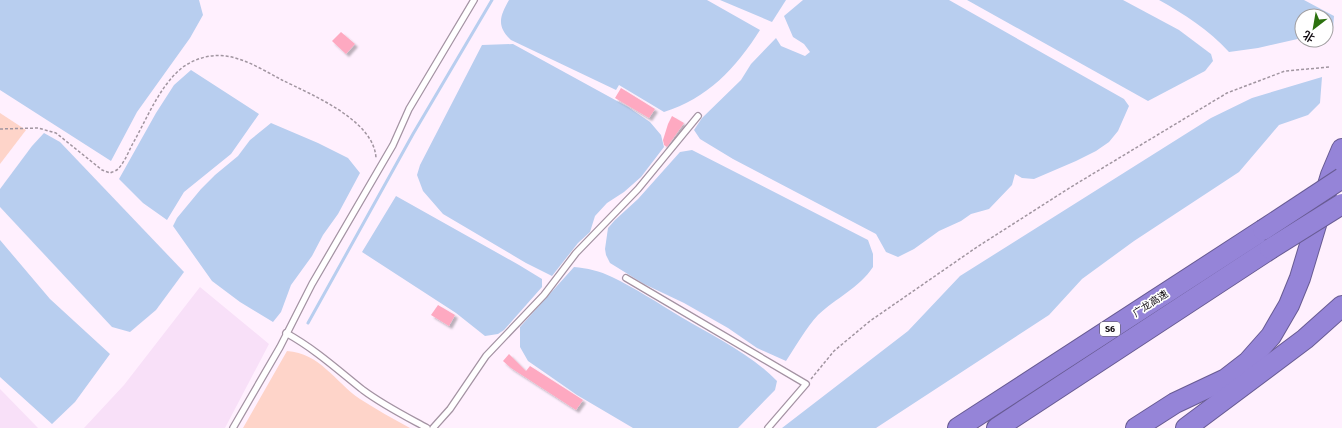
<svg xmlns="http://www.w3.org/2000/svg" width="1342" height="428" viewBox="0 0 1342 428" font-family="'Fira Sans','Noto Sans SC',sans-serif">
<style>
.built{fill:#f8e0f8}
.green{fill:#fed4c9}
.water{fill:#b8ceef}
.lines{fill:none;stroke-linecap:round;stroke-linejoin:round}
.stream{stroke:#b8ceef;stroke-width:3}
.building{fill:#fea9c1;filter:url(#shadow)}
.lane-casing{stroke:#a493a3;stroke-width:8}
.highway-casing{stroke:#685b93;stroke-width:22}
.path{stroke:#a195a0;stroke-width:1.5;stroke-dasharray:3 2;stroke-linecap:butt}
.lane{stroke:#fff;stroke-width:5.5}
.highway{stroke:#9584d8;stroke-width:20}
.highway-bridge-casing{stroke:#685b93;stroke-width:22;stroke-linecap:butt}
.highway-bridge{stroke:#9584d8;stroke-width:20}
.labels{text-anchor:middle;stroke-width:3.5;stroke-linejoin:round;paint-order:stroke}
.shield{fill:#fff;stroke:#5a565a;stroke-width:1}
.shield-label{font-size:9px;font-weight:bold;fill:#140e14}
.street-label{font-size:10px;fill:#140e14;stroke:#fff}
</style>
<defs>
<filter id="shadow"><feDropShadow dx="3" dy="3" stdDeviation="1" flood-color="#0004"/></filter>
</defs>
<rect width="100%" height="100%" fill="#fff0fe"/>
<g class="built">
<polygon points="200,287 269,344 225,428 84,428 124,385"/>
<polygon points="0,389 38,428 0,428"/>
</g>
<g class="green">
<polygon points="0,113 26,130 0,164"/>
<path d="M287,351C320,353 335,382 360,399C376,409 393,419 410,428H243Z"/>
</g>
<g class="water">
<polygon points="0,0 199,0 203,15 190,38 137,112 111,161 0,90"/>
<path d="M509,0H707L760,30C736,68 707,99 664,112L619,85L616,90L511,40C496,26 500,16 509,0Z"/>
<polygon points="720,0 786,0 772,22"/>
<polygon points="803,0 949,0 1124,99 1129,106 1118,131 1109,142 1096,151 1076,161 1034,179 1022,178 1015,174 1012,185 989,209 971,214 961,221 939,231 914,249 898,257 886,252 876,234 733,159 700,139 694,130 702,118 741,80 751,64 776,38 781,46 805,56 810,52 804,44 793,37 784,16"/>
<polygon points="967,0 1123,0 1179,30 1211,54 1213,61 1205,71 1148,101"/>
<path d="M1159,0H1304L1334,16L1333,29L1326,31V16H1302V38L1258,48L1229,52C1209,30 1184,14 1159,0Z"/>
<polygon points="513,44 628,107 650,122 661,135 664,147 641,177 624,192 607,203 595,216 590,232 578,243 552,276 526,263 443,214 423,191 417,175 420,165 482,45"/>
<polygon points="191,70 259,114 231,154 184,192 167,220 143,203 119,179 156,113 174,85"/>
<polygon points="1322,77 1320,103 1308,115 1279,125 1239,172 1134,241 1082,279 1049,315 876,428 782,428 908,331 960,276 1211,118 1252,98"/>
<polygon points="271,123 318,143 348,158 360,173 338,214 323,235 312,256 291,285 281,312 273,322 240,302 212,281 173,226 177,218 201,189 215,175 238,156 250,140"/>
<polygon points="44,133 60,142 184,272 156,310 130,332 112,327 0,207 0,189 32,146"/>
<path d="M692,150L868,240L873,254V267C859,288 836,298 818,315C806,328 796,346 786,361L757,348L728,328L684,303L644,284L610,263L606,255L605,249L608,228L615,220L638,199L680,152Z"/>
<polygon points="396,196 519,265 542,279 542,287 504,330 498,334 485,336 456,313 362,252"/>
<polygon points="0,240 50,299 110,354 75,402 52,424 0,377"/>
<path d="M574,267C587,268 600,271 612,277C635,288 658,303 681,317C713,336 751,354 777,381L775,390L738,428H633L577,395L528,361L520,347V327Z"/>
</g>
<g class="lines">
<polyline class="stream" points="308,323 413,134 492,0"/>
</g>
<g class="building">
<polygon points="341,32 355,44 346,54 332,41"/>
<polygon points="621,88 655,109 649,118 615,98"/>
<polygon points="672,116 684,123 667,147 664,145 663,140 668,124"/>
<polygon points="438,305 455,315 449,326 431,315"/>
<polygon points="509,354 526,371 530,366 583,400 576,410 511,368 503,361"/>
</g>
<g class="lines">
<g class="lane-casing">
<g id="lane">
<polyline points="626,278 806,384 768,428"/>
<path d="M286,333C315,349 338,370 363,390C383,405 405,416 427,428"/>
<polyline points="233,428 280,347 312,284 393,145 409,109 474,0"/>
<polyline points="433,428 450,409 486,356 544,295 576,253 638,189 698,116"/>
</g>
</g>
<g class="highway-casing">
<g id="highway">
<polyline points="958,428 1263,230"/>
<polyline points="997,428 1270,249"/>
<polyline points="1136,428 1175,403 1226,379 1248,362 1271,336 1289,305 1300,278 1331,175 1342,149"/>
<polyline points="1186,428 1305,339 1342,306"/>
</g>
</g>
<g class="path">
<path d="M0,129L38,128L56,133L102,170L110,173C112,172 116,171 118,169C124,163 128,153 132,145C147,119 159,86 183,67C196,58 211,54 226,56C246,59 265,71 282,80C312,95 374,120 376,158"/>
<polyline points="811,379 834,351 870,321 977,247 1071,187 1227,93 1285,71 1330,67"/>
</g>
<use href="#lane" class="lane"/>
<use href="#highway" class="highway"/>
<g class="highway-bridge-casing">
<g id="highway-bridge">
<polyline points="1263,230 1342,178"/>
<polyline points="1270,249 1342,204"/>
</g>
</g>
<use href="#highway-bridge" class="highway-bridge"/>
</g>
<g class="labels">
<rect class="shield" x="1100" y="322" width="20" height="14" rx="3"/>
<g class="shield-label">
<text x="1110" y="332">S6</text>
</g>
<g class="street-label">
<text transform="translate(1150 303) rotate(-33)" y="4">广龙高速</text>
</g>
</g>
<g transform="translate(1314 28) rotate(211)"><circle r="19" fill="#ffffff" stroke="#a19fa1"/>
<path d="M0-3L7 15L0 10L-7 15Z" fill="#2c710f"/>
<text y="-6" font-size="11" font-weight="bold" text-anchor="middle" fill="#140e14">北</text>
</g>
</svg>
